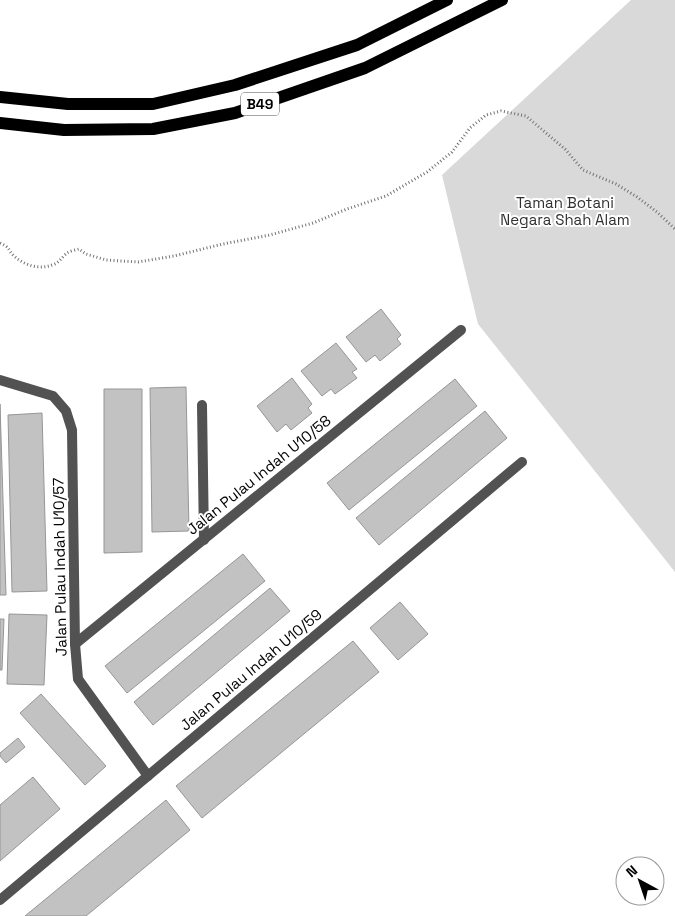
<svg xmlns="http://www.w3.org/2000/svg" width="675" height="916" viewBox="0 0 675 916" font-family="'Space Grotesk',sans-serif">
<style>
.green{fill:#d9d9d9}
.building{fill:#c2c2c2;stroke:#969696}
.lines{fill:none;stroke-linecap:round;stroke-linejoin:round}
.path{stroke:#747474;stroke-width:3;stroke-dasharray:1 2.5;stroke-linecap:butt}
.minor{stroke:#525252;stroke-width:10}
.primary{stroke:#000;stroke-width:12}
.labels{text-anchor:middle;stroke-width:4;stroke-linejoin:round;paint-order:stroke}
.shield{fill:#fff;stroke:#4c4c4c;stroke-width:1}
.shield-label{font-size:14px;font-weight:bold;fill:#000}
.park-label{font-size:15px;fill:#303030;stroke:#fff}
.street-label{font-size:15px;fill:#000;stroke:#fff}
</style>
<rect width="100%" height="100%" fill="#fff"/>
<polygon class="green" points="631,0 675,0 675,572 478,324 442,175"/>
<g class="building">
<polygon points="381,309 401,335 397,339 401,344 380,361 375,355 366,362 346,337"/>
<polygon points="336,343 357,369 352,372 357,378 335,394 331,389 322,396 301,371"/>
<polygon points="292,378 312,404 308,408 312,413 291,430 286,424 277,432 257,406"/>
<polygon points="455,379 477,406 349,510 327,483"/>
<polygon points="186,387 189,531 152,532 150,388"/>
<polygon points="104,389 142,389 142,552 104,553"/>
<polygon points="0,404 6,595 0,595"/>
<polygon points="485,411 507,438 379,545 356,518"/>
<polygon points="42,413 47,591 12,592 8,415"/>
<polygon points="243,554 265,581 127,693 105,666"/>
<polygon points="270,588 290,611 153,725 134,702"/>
<polygon points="400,602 428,634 398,660 370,628"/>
<polygon points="9,614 47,615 44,685 7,684"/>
<polygon points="0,619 4,619 2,670 0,670"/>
<polygon points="353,641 379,672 202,818 176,786"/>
<polygon points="41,694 106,766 85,785 20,713"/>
<polygon points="18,738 25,747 6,763 0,756 0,753"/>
<polygon points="33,777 60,809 0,861 0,805"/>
<polygon points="166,800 190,830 86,916 25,916"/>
</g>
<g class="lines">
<path class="path" d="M0,243C11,248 7,249 14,256C24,265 39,270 52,265C59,263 62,257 67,253C70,251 75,250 79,249L86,254L106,260L138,262L174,256L223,244L270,235L313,223L347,209L386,196L427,172L452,152L470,128L486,115L501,111L526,116L565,149L583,170L616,184L637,197L657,212L675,229"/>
<g class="minor">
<polyline points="0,380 53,396 66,411 72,430 75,644 78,679 148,776"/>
<polyline points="202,405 204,540"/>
<polyline points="75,644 461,330"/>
<polyline points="0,900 522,462"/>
</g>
<g class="primary">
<polyline points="0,97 68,104 153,104 235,85 357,45 447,0"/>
<polyline points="0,123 64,130 153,129 235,113 365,68 502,0"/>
</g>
</g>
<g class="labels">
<rect class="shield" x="241" y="92.5" width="38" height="23" rx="4"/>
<g class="shield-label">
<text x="260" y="109">B49</text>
</g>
<g class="park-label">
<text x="565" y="208">Taman Botani<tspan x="565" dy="17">Negara Shah Alam</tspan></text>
</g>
<g class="street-label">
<text transform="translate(259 475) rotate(-39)" y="5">Jalan Pulau Indah U10/58</text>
<text transform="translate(60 567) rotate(-91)" y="5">Jalan Pulau Indah U10/57</text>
<text transform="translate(251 670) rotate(-40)" y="5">Jalan Pulau Indah U10/59</text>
</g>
</g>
<g transform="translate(640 881) rotate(320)"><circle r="24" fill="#ffffff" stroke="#999999"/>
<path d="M0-4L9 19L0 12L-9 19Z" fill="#000000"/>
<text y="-8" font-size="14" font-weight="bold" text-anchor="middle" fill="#000000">N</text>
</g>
</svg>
